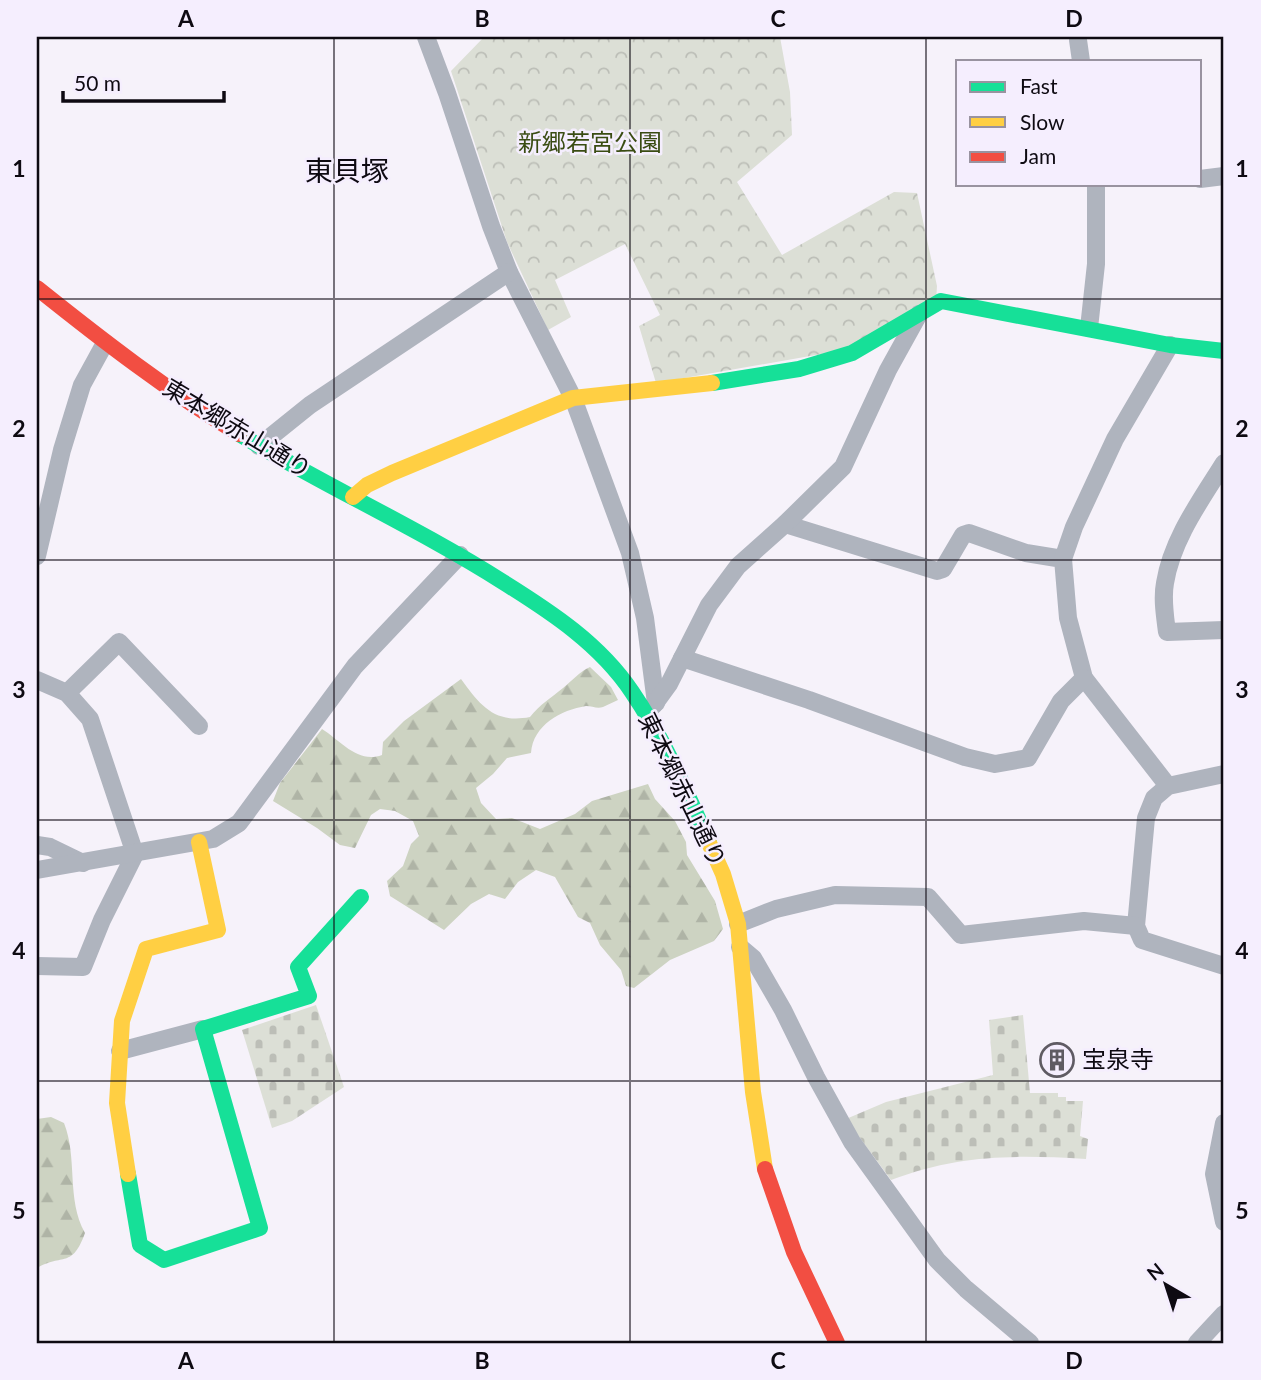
<svg xmlns="http://www.w3.org/2000/svg" width="1261" height="1380" viewBox="0 0 1261 1380" font-family="Lato,'Noto Sans JP',sans-serif">
<style>
.forest{fill:url(#forest-firs)}
.cemetery{fill:url(#cemetery-stones)}
.park{fill:url(#park-crowns)}
.lines{fill:none;stroke-linecap:round;stroke-linejoin:round}
.street{stroke:#afb4be;stroke-width:18}
.fast{stroke:#16e098;stroke-width:16}
.slow{stroke:#ffcf43;stroke-width:16}
.jam{stroke:#f24e42;stroke-width:16}
.grid{fill:none;stroke:#0e0a12;stroke-width:2;stroke-opacity:0.55}
.labels{text-anchor:middle;stroke-width:5;stroke-linejoin:round;paint-order:stroke}
.park-label{font-size:24px;fill:#3a4c13;stroke:#f5eefe}
.street-label{font-size:24px;fill:#0e0a12;stroke:#f5eefe}
.poi-label{font-size:24px;fill:#0e0a12;stroke:#f5eefe;text-anchor:start}
.quarter-label{font-size:28px;fill:#0e0a12;stroke:#f5eefe}
.neatline{fill:none;stroke:#0e0a12;stroke-width:2.5}
.grid-label{font-size:23px;text-anchor:middle;font-weight:bold;fill:#0e0a12}
</style>
<defs>
<pattern id="forest-firs" width="22" height="20" patternUnits="userSpaceOnUse" patternTransform="scale(1.75)"><rect width="22" height="20" fill="#cdd3c2"/><path d="M5 1l3.5 6h-7zM16 11l3.5 6h-7z" fill="#afb4a6"/></pattern>
<pattern id="cemetery-stones" width="16" height="16" patternUnits="userSpaceOnUse" patternTransform="scale(1.75)"><rect width="16" height="16" fill="#dcdfd6"/><path d="M2 7V4a2 2 0 0 1 4 0v3zM10 15v-3a2 2 0 0 1 4 0v3z" fill="#bcbeb7"/></pattern>
<pattern id="park-crowns" width="20" height="18" patternUnits="userSpaceOnUse" patternTransform="scale(1.75)"><rect width="20" height="18" fill="#dcdfd6"/><path d="M2 6a3 3 0 1 1 6 0M12 15a3 3 0 1 1 6 0" fill="none" stroke="#bcbeb7"/></pattern>
</defs>
<rect width="100%" height="100%" fill="#f6f2fa"/>
<g class="forest">
<path d="M590,667L611,687L618,700C613,702 608,705 603,707C597,709 592,706 586,706C561,710 533,725 531,753L507,758L493,774L476,788L481,803L496,819L512,818L540,829L575,814L592,801L648,784L655,799L675,821L686,842L687,855L715,901L723,929L714,941L670,960L634,988L626,986L621,970L600,945L590,923L578,917L555,877L536,870L518,882L505,899L489,894L471,904L444,930L390,896L387,881L403,866L411,844L419,836L413,821L395,811L380,809L371,815L355,848L340,845L317,828L273,801L280,783L322,729C341,741 358,764 382,755L383,742L404,721L461,679C480,705 494,724 530,717C540,704 551,698 563,688C573,680 579,672 590,667Z"/>
<path d="M51,1117L64,1123C78,1158 66,1199 85,1233C72,1269 63,1253 37,1268V1119Z"/>
</g>
<g class="cemetery">
<polygon points="316,1005 344,1087 292,1121 272,1128 242,1030"/>
<path d="M1023,1015L1030,1093H1058V1097H1066V1101H1083L1080,1136L1088,1139L1086,1159C1014,1155 960,1154 891,1180L846,1119L886,1102L993,1075L989,1020Z"/>
</g>
<polygon class="park" points="484,37 780,37 790,92 792,135 737,182 782,255 894,192 917,193 937,286 936,301 850,349 656,383 639,326 660,315 625,244 555,280 571,317 548,330 507,242 451,71"/>
<g class="lines">
<g class="street">
<polyline points="426,37 447,93 491,226 509,272 573,398 630,553 645,618 656,703"/>
<polyline points="1078,40 1081,61"/>
<polyline points="1200,179 1224,176"/>
<polyline points="1089,328 1096,264 1096,184"/>
<polyline points="259,446 310,405 509,272"/>
<path d="M1224,463C1201,500 1172,539 1165,583C1162,599 1165,616 1167,632L1224,630"/>
<polyline points="785,524 937,571 943,569 963,535 969,533 1026,553 1063,559 1068,618 1084,678 1168,786"/>
<polyline points="37,556 62,450 82,385 105,343"/>
<polyline points="1063,559 1074,527 1115,439 1170,345"/>
<polyline points="682,658 809,700 965,757 995,764 1028,758 1061,701 1084,678"/>
<polyline points="37,680 67,693 90,719 135,854 102,920 83,967 37,966"/>
<polyline points="67,693 119,642 199,726"/>
<polyline points="653,706 669,684 709,605 738,566 785,524 843,467 888,370 919,314"/>
<polyline points="1224,774 1168,786 1154,798 1146,818 1136,926 1142,940 1224,966"/>
<polyline points="37,845 50,847 83,863"/>
<polyline points="37,870 213,839 239,823 355,666 460,555"/>
<polyline points="738,924 776,909 835,895 928,897 961,935 1084,921 1136,926"/>
<polyline points="740,947 753,958 783,1010 816,1077 852,1142 937,1260 966,1289 1030,1343"/>
<polyline points="120,1051 203,1029"/>
<polyline points="1224,1123 1214,1174 1224,1222"/>
<polyline points="1197,1343 1224,1314"/>
</g>
<g class="fast">
<polyline points="712,383 799,369 852,353 941,301 1170,345 1224,351"/>
<path d="M239,434C325,486 418,528 503,582C551,612 600,644 632,692C664,739 686,791 709,843"/>
<polyline points="128,1174 140,1245 164,1260 260,1228 203,1029 309,996 298,967 361,897"/>
</g>
<g class="slow">
<polyline points="353,497 367,485 392,473 573,398 712,383"/>
<polyline points="709,843 723,874 738,924 753,1092 765,1169"/>
<polyline points="128,1174 117,1103 122,1021 146,949 218,930 199,842"/>
</g>
<g class="jam">
<path d="M37,288C102,340 168,391 239,434"/>
<polyline points="765,1169 794,1252 837,1343"/>
</g>
</g>
<path class="grid" d="M334,37V1343M630,37V1343M926,37V1343M37,299H1224M37,560H1224M37,820H1224M37,1081H1224"/>
<defs>
<g id="building-ring" transform="scale(1.75)"><circle r="9.5" fill="#f5eefe" stroke="#5f5b63" stroke-width="1.5"/><path d="M-4-6H4V6H1V3H-1V6H-4ZM-2.5-4.3h1.7v1.8h-1.7ZM.8-4.3h1.7v1.8H.8ZM-2.5-1h1.7V.8h-1.7ZM.8-1h1.7V.8H.8Z" fill="#5f5b63"/></g>
</defs>
<g fill-rule="evenodd">
<use href="#building-ring" x="1057" y="1060"/>
</g>
<g class="labels">
<g class="park-label">
<text x="590" y="151">新郷若宮公園</text>
</g>
<g class="street-label">
<text transform="translate(237 429) rotate(31)" y="8">東本郷赤山通り</text>
<text transform="translate(682 790) rotate(64)" y="8">東本郷赤山通り</text>
</g>
<g class="poi-label">
<text x="1082" y="1068">宝泉寺</text>
</g>
<g class="quarter-label">
<text x="347" y="181">東貝塚</text>
</g>
</g>
<rect width="1261" height="1380" fill="none" stroke="#f5eefe" stroke-width="77"/>
<rect x="956" y="60" width="245" height="126" fill="#f5eefe" stroke="#9993a0" stroke-width="2"/>
<rect x="970" y="82" width="35" height="10" fill="#16e098" stroke="#9993a0" stroke-width="2"/>
<text x="1020" y="94" font-size="21" fill="#0e0a12">Fast</text>
<rect x="970" y="117" width="35" height="10" fill="#ffcf43" stroke="#9993a0" stroke-width="2"/>
<text x="1020" y="130" font-size="21" fill="#0e0a12">Slow</text>
<rect x="970" y="152" width="35" height="10" fill="#f24e42" stroke="#9993a0" stroke-width="2"/>
<text x="1020" y="164" font-size="21" fill="#0e0a12">Jam</text>
<g transform="translate(1166 1285) rotate(321)" stroke="#f5eefe" stroke-width="5" paint-order="stroke">
<path d="M0-5L12 26L0 18L-12 26Z" fill="#0e0a12"/>
<text y="-10" font-size="19" font-weight="bold" text-anchor="middle" fill="#0e0a12">N</text>
</g>
<path d="M63 91v10h161v-10" fill="none" stroke="#0e0a12" stroke-width="3.5"/>
<text x="74" y="91" font-size="21" fill="#0e0a12" stroke="#f5eefe" stroke-width="5" paint-order="stroke">50 m</text>
<rect x="38" y="38" width="1184" height="1304" class="neatline"/>
<g class="grid-label">
<text x="186" y="27">A</text>
<text x="482" y="27">B</text>
<text x="778" y="27">C</text>
<text x="1074" y="27">D</text>
<text x="19" y="177">1</text>
<text x="1242" y="177">1</text>
<text x="19" y="437">2</text>
<text x="1242" y="437">2</text>
<text x="19" y="698">3</text>
<text x="1242" y="698">3</text>
<text x="19" y="959">4</text>
<text x="1242" y="959">4</text>
<text x="19" y="1219">5</text>
<text x="1242" y="1219">5</text>
<text x="186" y="1369">A</text>
<text x="482" y="1369">B</text>
<text x="778" y="1369">C</text>
<text x="1074" y="1369">D</text>
</g>
</svg>
